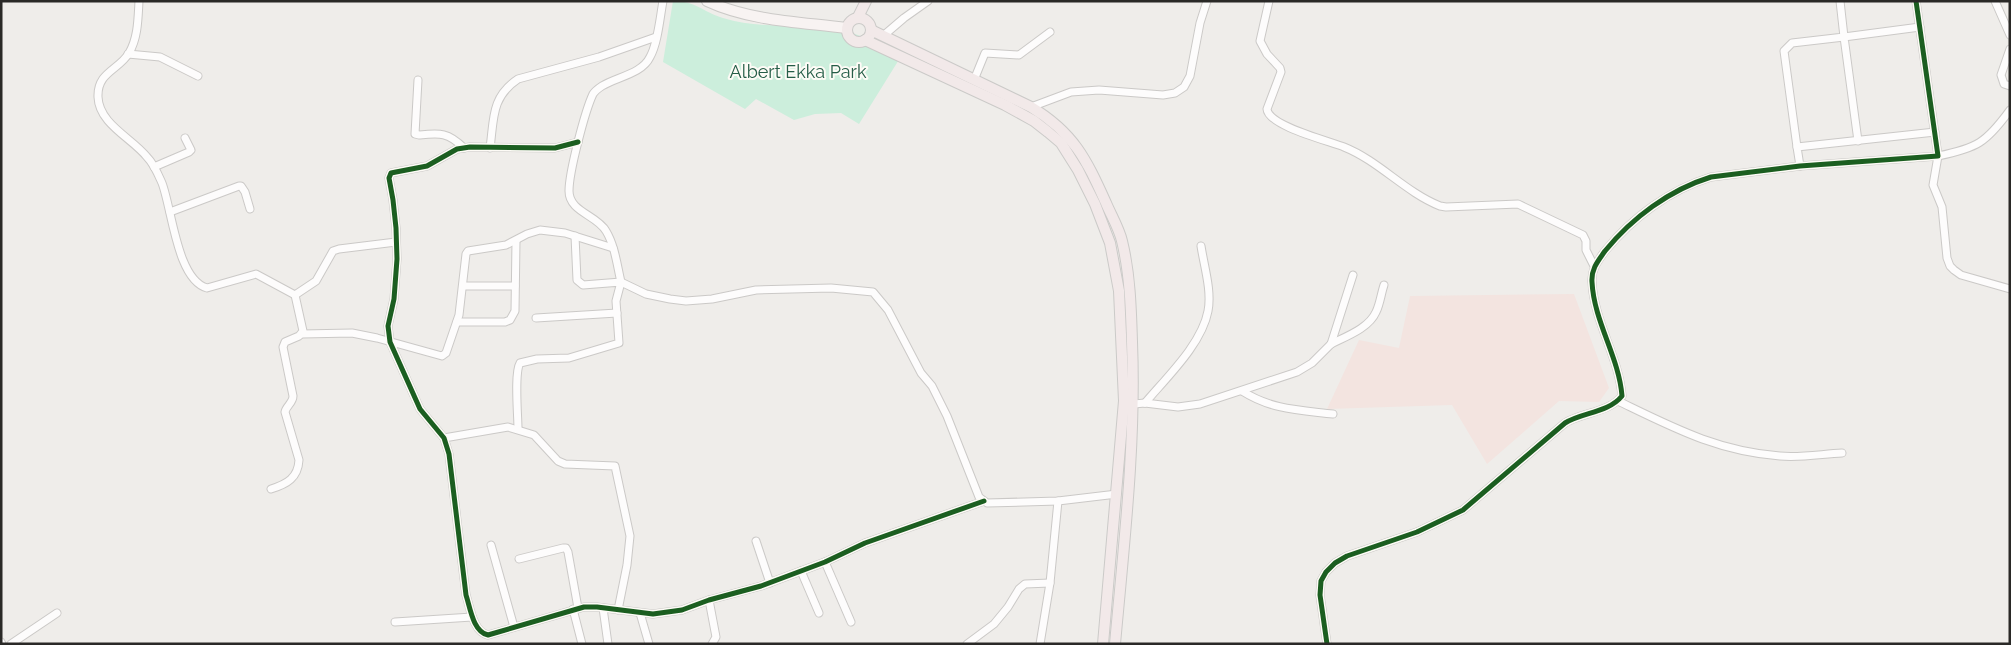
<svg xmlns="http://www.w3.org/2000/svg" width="2011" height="645" viewBox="0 0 2011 645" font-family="Raleway,sans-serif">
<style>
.medical{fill:#f3e4e0}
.green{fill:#cceedc}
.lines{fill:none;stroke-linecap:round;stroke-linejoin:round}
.street-casing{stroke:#cbc9c7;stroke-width:9}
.secondary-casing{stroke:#cbc9c7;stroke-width:12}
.primary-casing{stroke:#cbcac8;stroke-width:12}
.street{stroke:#fdfcfc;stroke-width:7}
.secondary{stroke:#f8f3f2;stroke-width:10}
.primary{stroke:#f2e9e9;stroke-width:10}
.cycleway-casing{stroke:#fdfbf6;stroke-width:8}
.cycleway{stroke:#1b5e20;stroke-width:5}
.labels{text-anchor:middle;stroke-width:4;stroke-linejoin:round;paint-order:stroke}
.park-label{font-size:18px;fill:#255d47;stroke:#fdfbf6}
</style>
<rect width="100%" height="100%" fill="#efedea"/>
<polygon class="medical" points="1574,294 1609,388 1599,402 1559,401 1487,464 1452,405 1327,409 1359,340 1399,348 1410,296"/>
<path class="green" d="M673,1C696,1 703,12 723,18C759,29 798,24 834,29C859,32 880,45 900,58L859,124L841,113L815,114L794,120L756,99L745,109L663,62Z"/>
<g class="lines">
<g class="street-casing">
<g id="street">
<path d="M139,1C138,19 138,38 129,53C119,70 97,72 98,97C99,124 132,138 147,157C154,164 158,174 162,183C172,209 177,280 207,288L256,274L295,295"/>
<path d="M663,1C660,17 658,43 650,57C642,74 616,77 602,86C599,88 595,91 593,94C585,111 569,172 569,191C569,212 597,215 606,231C615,246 617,265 621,282L646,294L670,299L686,301L712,299L756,290L831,288L873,292L888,310L921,373L932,386L947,416L979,497L987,503L1058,501L1117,494"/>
<path d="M1269,1L1260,41L1267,54L1280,68L1281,72L1267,109C1268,126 1329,141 1344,147C1379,161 1405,192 1440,206L1446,207L1518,204L1583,235L1586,241V250L1594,266"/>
<polyline points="1995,1 2010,35"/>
<polyline points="883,36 904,18 928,1"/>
<polyline points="2010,49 2001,75 2004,84 2010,86"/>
<polyline points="128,54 160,57 198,76"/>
<path d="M418,80L415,134L419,135C440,133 448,132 464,148"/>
<polyline points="974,80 985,53 1019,55 1050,32"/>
<polyline points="1031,107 1071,92 1099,90 1163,95 1175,93 1184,87 1190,76 1200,23 1207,1"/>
<path d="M2010,110C1986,143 1977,148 1938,156L1933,185L1942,207L1947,258L1950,266L1954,270L1961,275L2010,289"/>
<polyline points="1858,141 1844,37 1920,27"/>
<path d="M578,142L555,148L470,147L457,149L427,166L396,172L391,173L389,178L393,200L396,228L397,259L394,299L388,326L390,342L420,409L444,438L449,454L466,595C470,607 473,632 488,635L584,607H597L653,614L682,610L709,600L761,586L825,562L865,543L984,501"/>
<polyline points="1797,147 1784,51 1792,43 1844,37 1840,1"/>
<path d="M490,148C494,119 491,97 518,79L599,57L656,37"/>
<polyline points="1800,166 1797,147 1935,132"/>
<polyline points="154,167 189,152 191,150 185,138"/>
<polyline points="170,212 239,186 241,186 245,192 250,209"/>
<polyline points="463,286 515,286"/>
<polyline points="536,318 617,313"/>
<polyline points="457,322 505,322 510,320 515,311 516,241"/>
<polyline points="302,334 352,333 377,338 442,356 446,353 459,315 466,254 468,251 506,245 527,234 540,230 565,233 613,248"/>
<path d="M1331,344C1347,336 1369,328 1376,312C1380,304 1381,294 1384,285"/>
<path d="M1242,391C1272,410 1299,410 1333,414"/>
<path d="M1618,401C1674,428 1717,451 1780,456C1800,458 1822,454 1842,453"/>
<path d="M1145,403C1166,378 1202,344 1208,311C1212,291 1204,266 1201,246"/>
<polyline points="1134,404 1145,403 1178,407 1200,404 1297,372 1312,363 1331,344 1353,275"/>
<path d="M518,429C518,415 514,373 520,363L537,359L569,358L619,343L616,301L621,282L583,285L577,280L575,236"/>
<polyline points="444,438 508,427 534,435 558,461 565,464 615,466 630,536 627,565 618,610"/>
<path d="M271,489C287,484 298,478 299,460L285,412C286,406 293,403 293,396L283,347L285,342L299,336L303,331L295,295L316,281L333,251L339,249L396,242"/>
<polyline points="756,541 770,583"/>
<polyline points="491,545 514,627"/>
<polyline points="519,559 563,548 566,548 568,552 578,608"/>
<polyline points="825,562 851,622"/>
<polyline points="801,571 819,613"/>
<polyline points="709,600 716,637 712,644"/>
<polyline points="603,608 608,644"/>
<polyline points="573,609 582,644"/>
<polyline points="640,613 649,644"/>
<polyline points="395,622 472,617"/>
<polyline points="1,642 2,644"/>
<polyline points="11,644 57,613"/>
<polyline points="967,644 994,624 1008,607 1019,589 1025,584 1050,583"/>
<polyline points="1040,644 1050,583 1058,501"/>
<path d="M1327,644L1320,595L1321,581L1326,572L1335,563L1347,556L1417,532L1463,510L1565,423C1583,412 1608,413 1622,396C1619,357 1594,322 1592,282C1591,269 1598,261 1605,251C1632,218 1669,190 1711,177L1800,166L1938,156L1916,1"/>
</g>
</g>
<g class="secondary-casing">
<path id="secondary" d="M707,1C750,21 800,22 846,28"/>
</g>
<g class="primary-casing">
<g id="primary">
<polyline points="858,17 866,1"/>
<circle cx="859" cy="30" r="12"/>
<path d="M871,30L1031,107C1074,133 1086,159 1106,203C1111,215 1119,228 1122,241C1130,274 1131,308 1132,342C1136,443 1124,543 1115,644"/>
<polyline points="865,40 1005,105 1034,121 1048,132 1061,143 1078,170 1095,204 1110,243 1119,291 1124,401 1103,644"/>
</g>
</g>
<use href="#street" class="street"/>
<use href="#secondary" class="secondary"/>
<use href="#primary" class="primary"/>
<g class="cycleway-casing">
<g id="cycleway">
<path d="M578,142L555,148L470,147L457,149L427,166L396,172L391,173L389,178L393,200L396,228L397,259L394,299L388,326L390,342L420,409L444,438L449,454L466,595C470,607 473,632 488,635L584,607H597L653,614L682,610L709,600L761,586L825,562L865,543L984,501"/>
<path d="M1327,644L1320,595L1321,581L1326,572L1335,563L1347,556L1417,532L1463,510L1565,423C1583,412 1608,413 1622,396C1619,357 1594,322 1592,282C1591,269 1598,261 1605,251C1632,218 1669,190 1711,177L1800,166L1938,156L1916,1"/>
</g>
</g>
<use href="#cycleway" class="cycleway"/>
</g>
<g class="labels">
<g class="park-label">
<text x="798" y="78">Albert Ekka Park</text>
</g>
</g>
<rect width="2011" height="645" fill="none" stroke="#2a2927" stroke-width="5"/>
</svg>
